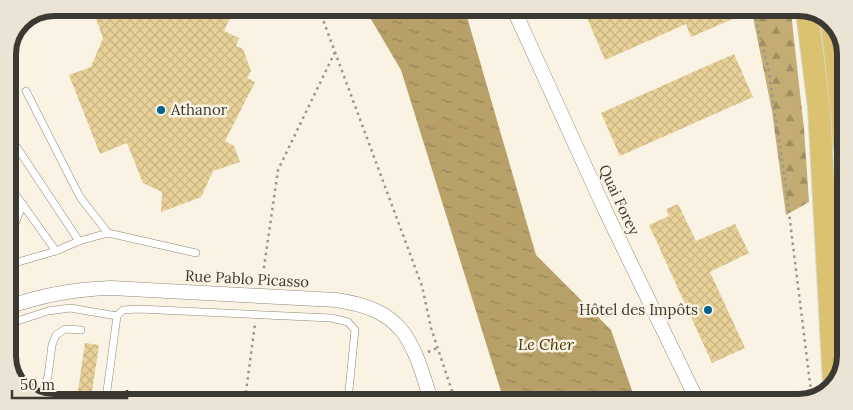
<svg xmlns="http://www.w3.org/2000/svg" width="853" height="410" viewBox="0 0 853 410" font-family="Lora,serif">
<style>
.forest{fill:url(#forest-firs)}
.water{fill:url(#water-ripples)}
.building{fill:url(#building-cross-hatch)}
.lines{fill:none;stroke-linecap:round;stroke-linejoin:round}
.lane-casing{stroke:#8e8879;stroke-width:8}
.street-casing{stroke:#8e8879;stroke-width:15}
.primary-casing{stroke:#d8d7d6;stroke-width:24}
.path{stroke:#9a968a;stroke-width:2.5;stroke-dasharray:2.5 4;stroke-linecap:butt}
.lane{stroke:#fff;stroke-width:7}
.street{stroke:#fff;stroke-width:14}
.primary{stroke:#dac271;stroke-width:22}
.poi-dot{fill:#006493;stroke:#faf3e3;stroke-width:2}
.labels{text-anchor:middle;stroke-width:5;stroke-linejoin:round;paint-order:stroke}
.poi-label{font-size:15px;fill:#3b3932;stroke:#faf3e3;text-anchor:start}
.street-label{font-size:15px;fill:#3b3932;stroke:#faf3e3}
.water-label{font-size:16px;font-style:italic;fill:#463606;stroke:#faf3e3}
.rim{fill:none;stroke:#3b3932;stroke-width:6}
</style>
<defs>
<pattern id="forest-firs" width="22" height="20" patternUnits="userSpaceOnUse" patternTransform="scale(1.25)"><rect width="22" height="20" fill="#c3ad75"/><path d="M5 1l3.5 6h-7zM16 11l3.5 6h-7z" fill="#a08e61"/></pattern>
<pattern id="water-ripples" width="26" height="14" patternUnits="userSpaceOnUse" patternTransform="scale(1.25)"><rect width="26" height="14" fill="#b7a169"/><path d="M2 4q2-2 4 0t4 0M15 11q2-2 4 0t4 0" fill="none" stroke="#968457"/></pattern>
<pattern id="building-cross-hatch" width="8" height="8" patternUnits="userSpaceOnUse" patternTransform="scale(1.25)"><rect width="8" height="8" fill="#e8d198"/><path d="M0 0l8 8M0 8l8-8" fill="none" stroke="#c8b483"/></pattern>
</defs>
<rect width="100%" height="100%" fill="#faf3e3"/>
<polygon class="forest" points="752,12 791,12 804,129 809,202 786,215 772,111"/>
<polygon class="water" points="365,9 465,10 536,255 611,330 636,402 504,401 401,70"/>
<g class="building">
<polygon points="92,8 234,9 224,31 239,38 236,46 243,49 251,71 247,78 255,82 225,141 234,146 240,162 213,171 201,197 161,212 162,192 143,183 127,143 100,154 69,75 91,67 103,38"/>
<polygon points="584,11 715,12 749,12 691,37 686,24 605,60"/>
<polygon points="734,54 753,97 620,156 601,113"/>
<polygon points="678,204 696,241 735,224 749,253 710,272 745,348 712,363 649,225 669,216 666,209"/>
<polygon points="85,343 99,345 91,398 77,398"/>
</g>
<g class="lines">
<g class="lane-casing">
<g id="lane">
<polyline points="26,91 80,197 108,233 79,241"/>
<polyline points="8,134 79,241 56,251 8,265"/>
<polyline points="8,184 56,251"/>
<polyline points="108,233 196,253"/>
<polyline points="8,241 23,204"/>
<polyline points="8,324 48,311 70,308 117,316"/>
<polyline points="41,398 48,376 52,345 56,335 65,329 81,330"/>
<polyline points="106,398 117,316 123,310 138,309 331,318 348,322 355,330 348,400"/>
</g>
</g>
<g class="street-casing">
<g id="street">
<polyline points="514,10 605,210 698,402"/>
<path d="M8,307C42,295 75,289 111,288L336,300C405,310 412,340 431,400"/>
</g>
</g>
<g class="primary-casing">
<g id="primary">
<polyline points="807,12 819,108 834,384"/>
<polyline points="832,23 842,112 844,146"/>
</g>
</g>
<g class="path">
<polyline points="319,9 422,286 431,328 455,400"/>
<polyline points="754,12 768,67 785,181 812,399"/>
<polyline points="262,281 278,170 335,52"/>
<polyline points="428,352 437,348"/>
<polyline points="712,396 721,402"/>
<polyline points="245,399 255,324"/>
</g>
<use href="#lane" class="lane"/>
<use href="#street" class="street"/>
<use href="#primary" class="primary"/>
</g>
<g class="poi-dot">
<circle cx="161" cy="110" r="5"/>
<circle cx="708" cy="310" r="5"/>
</g>
<g class="labels">
<g class="poi-label">
<text x="171" y="115">Athanor</text>
<text x="698" y="315" text-anchor="end">Hôtel des Impôts</text>
</g>
<g class="street-label">
<text transform="translate(619 200) rotate(65)" y="5">Quai Forey</text>
<text transform="translate(247 279) rotate(3)" y="5">Rue Pablo Picasso</text>
</g>
<g class="water-label">
<text x="546" y="350">Le Cher</text>
</g>
</g>
<path d="M0 0H853V410H0ZM54 16H799A38 38 0 0 1 837 54V356A38 38 0 0 1 799 394H54A38 38 0 0 1 16 356V54A38 38 0 0 1 54 16Z" fill="#ebe4d5" fill-rule="evenodd"/>
<path class="rim" d="M54 16H799A38 38 0 0 1 837 54V356A38 38 0 0 1 799 394H54A38 38 0 0 1 16 356V54A38 38 0 0 1 54 16Z"/>
<path d="M12 390v8h115v-8" fill="none" stroke="#3b3932" stroke-width="2.5"/>
<text x="20" y="390" font-size="15" fill="#3b3932" stroke="#faf3e3" stroke-width="4" paint-order="stroke">50 m</text>
</svg>
